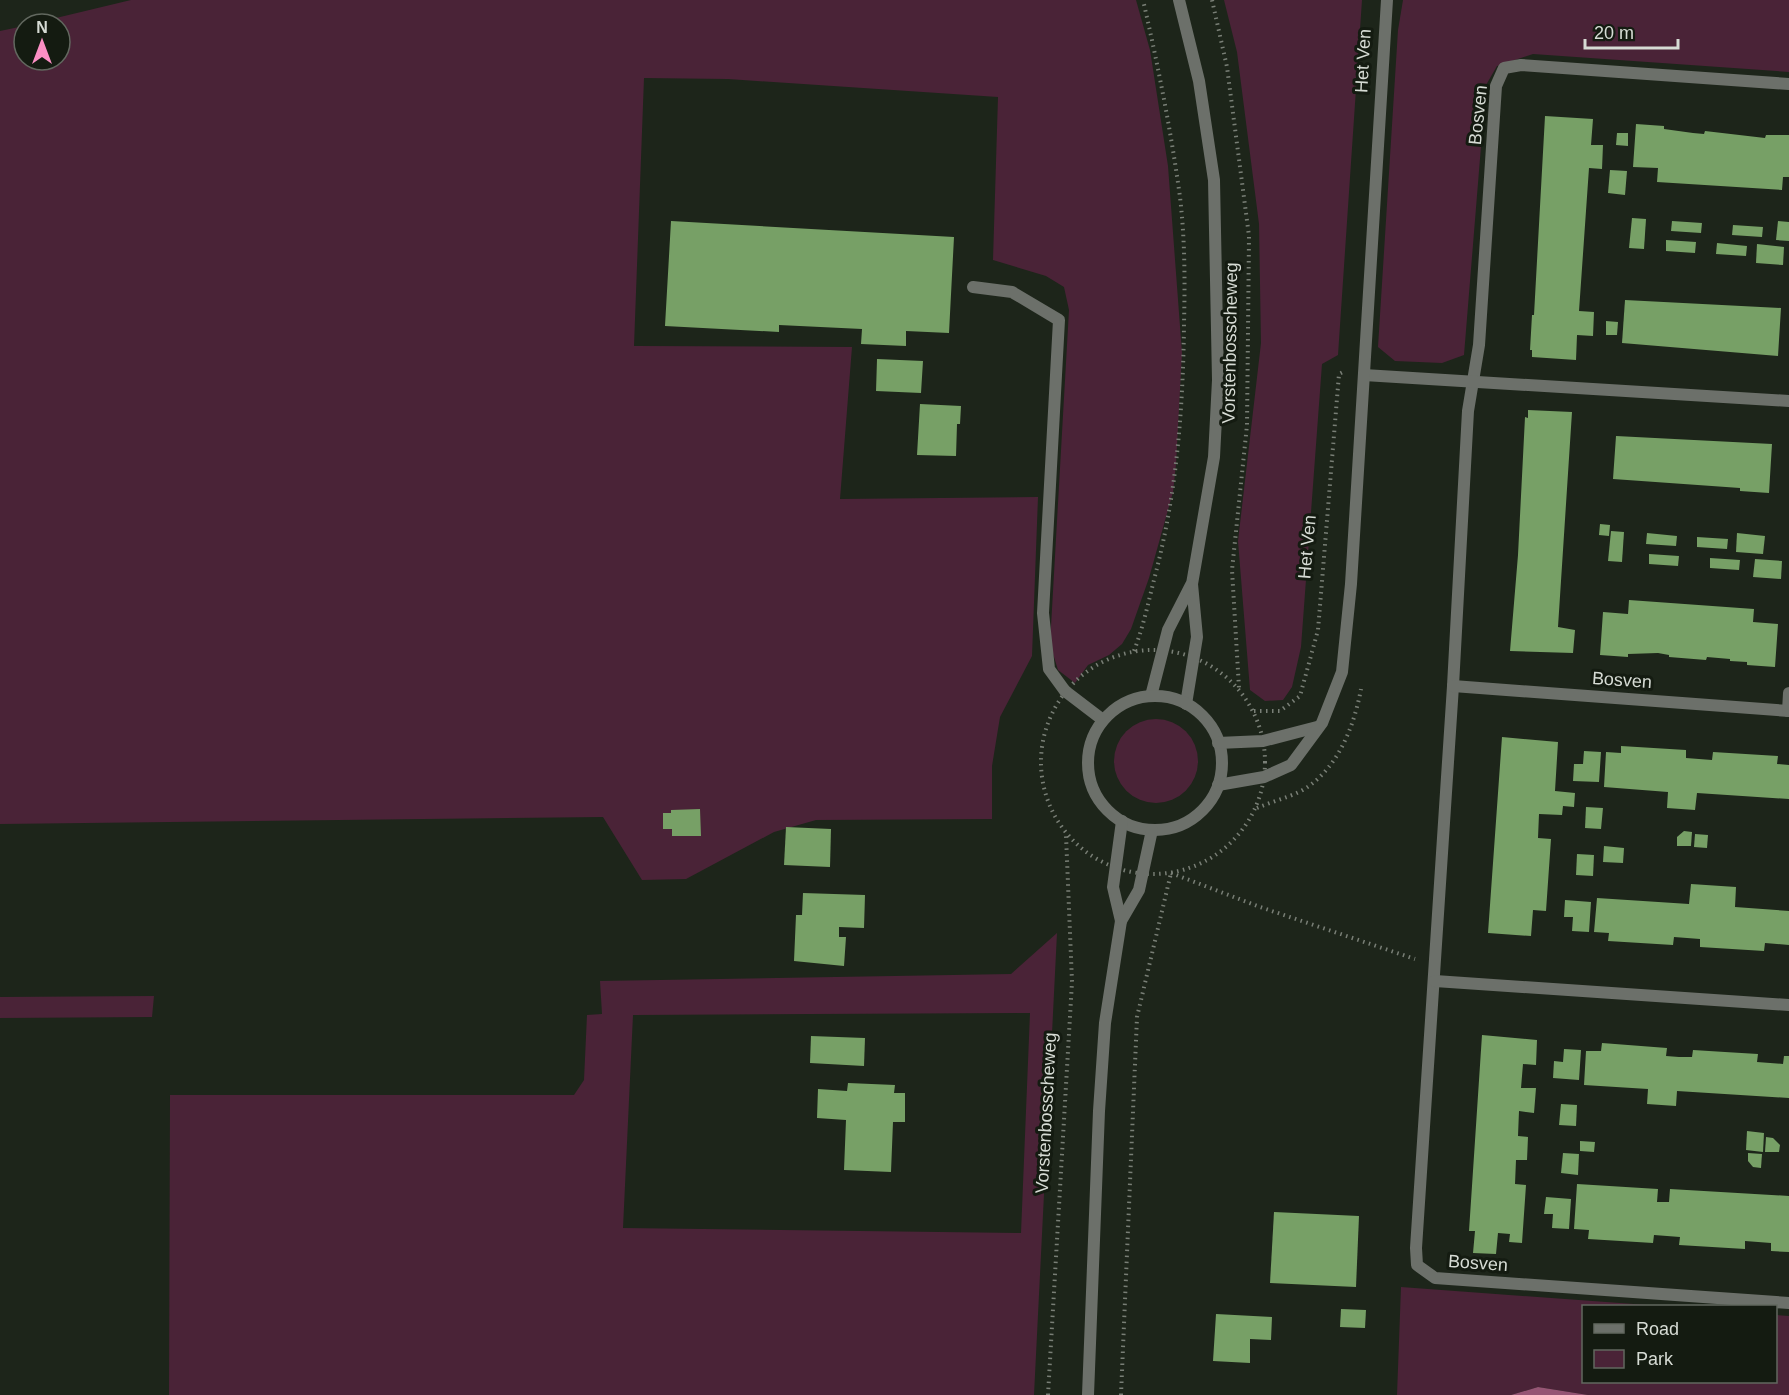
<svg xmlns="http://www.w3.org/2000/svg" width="1789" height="1395" viewBox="0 0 1789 1395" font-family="Arial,sans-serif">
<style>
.green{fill:#4a2337;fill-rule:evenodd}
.water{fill:#965574}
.building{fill:#77a066}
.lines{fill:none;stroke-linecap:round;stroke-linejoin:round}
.path{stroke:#797f76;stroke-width:4;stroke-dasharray:1.5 4.5;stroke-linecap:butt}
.minor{stroke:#6c706a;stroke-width:12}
.tertiary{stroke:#6c706a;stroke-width:12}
.labels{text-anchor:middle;stroke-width:6;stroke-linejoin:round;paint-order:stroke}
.street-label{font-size:18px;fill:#d6dbd4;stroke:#141b11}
</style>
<rect width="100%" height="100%" fill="#1d251a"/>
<g class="green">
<polygon points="131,0 1136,0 1150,50 1168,166 1182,353 1176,464 1173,492 1149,578 1131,629 1122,644 1109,655 1088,665 1075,683 1058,670 1050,644 1069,310 1064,287 1046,276 993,260 998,97 728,79 644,78 634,346 852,347 840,499 1038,497 1032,656 1000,717 992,766 992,819 816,820 774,832 686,879 642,880 603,817 0,824 0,31 24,26 24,60 60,60 60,24 31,24"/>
<polygon points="1224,0 1362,0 1338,355 1322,364 1301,647 1292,687 1283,700 1265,701 1250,690 1238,541 1261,343 1259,224 1237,52"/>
<polygon points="1403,0 1789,0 1789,72 1533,54 1497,66 1486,85 1464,355 1442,363 1395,361 1378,347 1398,30"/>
<circle cx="1156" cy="761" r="42"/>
<path d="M1057,933L1034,1395H169L170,1095H574L584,1080L587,1015L602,1014L600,981L1011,974ZM1030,1013L1021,1233L623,1228L633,1015Z"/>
<polygon points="154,996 152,1017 0,1018 0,997"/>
<polygon points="1401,1287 1661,1306 1584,1306 1584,1382 1776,1382 1776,1315 1789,1316 1789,1395 1588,1395 1538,1387 1511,1395 1397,1395"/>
</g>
<polygon class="water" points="1538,1387 1588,1395 1511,1395"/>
<g class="building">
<polygon points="1545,116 1593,119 1591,145 1603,145 1602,169 1589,168 1579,311 1594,312 1593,336 1577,335 1576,360 1532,357 1532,350 1530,350 1532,315 1534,315"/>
<polygon points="1636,124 1664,126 1664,129 1693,133 1704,134 1705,131 1765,138 1766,135 1789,135 1789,177 1783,177 1782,190 1657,182 1658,168 1633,167"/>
<polygon points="1617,133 1628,133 1628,146 1616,145"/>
<polygon points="1610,170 1627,171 1625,195 1608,193"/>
<polygon points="1632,218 1646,219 1644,249 1629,248"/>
<polygon points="671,221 954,237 949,333 906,331 906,346 861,344 862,329 779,325 779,332 665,326"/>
<polygon points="1672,221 1702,223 1701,233 1671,231"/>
<polygon points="1778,221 1789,222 1789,241 1776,240"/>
<polygon points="1733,225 1763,227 1762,237 1732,235"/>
<polygon points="1666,240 1696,242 1695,253 1666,251"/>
<polygon points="1717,243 1747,246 1746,256 1716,254"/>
<polygon points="1757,244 1784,247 1783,265 1756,263"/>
<polygon points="1625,300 1781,308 1778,356 1622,343"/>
<polygon points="1606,321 1618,322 1617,335 1606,335"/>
<polygon points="877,359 923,361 921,393 876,391"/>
<polygon points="920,404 961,406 960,424 957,424 956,456 917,455"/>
<polygon points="1528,410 1572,412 1558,627 1575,630 1573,653 1510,651 1518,555 1525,417 1528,418"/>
<polygon points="1616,436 1772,444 1769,493 1740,491 1740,488 1613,479"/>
<polygon points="1600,524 1610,525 1609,536 1599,535"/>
<polygon points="1611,531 1624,532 1622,562 1608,561"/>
<polygon points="1647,533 1677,536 1676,546 1646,544"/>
<polygon points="1737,533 1765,536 1763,554 1736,552"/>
<polygon points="1697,537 1728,539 1727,549 1697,547"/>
<polygon points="1649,554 1679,556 1678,566 1649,564"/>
<polygon points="1710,558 1740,560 1739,570 1710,568"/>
<polygon points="1755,559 1782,561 1781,579 1753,577"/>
<polygon points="1629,600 1754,609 1753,622 1778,624 1775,667 1747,665 1747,662 1730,661 1730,659 1707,657 1706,660 1669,657 1669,655 1658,653 1628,654 1628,657 1600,655 1603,612 1628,614"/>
<polygon points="1502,737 1558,742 1555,791 1575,793 1574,807 1563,806 1562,815 1539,814 1538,838 1551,839 1546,911 1533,910 1531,936 1488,933"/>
<polygon points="1621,746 1686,750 1686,758 1712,760 1713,752 1778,756 1777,764 1789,765 1789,799 1697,793 1695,810 1667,808 1668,792 1604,787 1606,752 1621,753"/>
<polygon points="1584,751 1601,752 1599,782 1573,781 1574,764 1583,764"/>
<polygon points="1586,807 1603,808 1601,829 1585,828"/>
<polygon points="700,809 701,836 672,836 672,829 663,829 663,813 671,813 671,810"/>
<polygon points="786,827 831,829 830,867 784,865"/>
<polygon points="1684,831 1692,832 1691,846 1677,846 1677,837"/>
<polygon points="1695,834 1708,835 1707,848 1694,847"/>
<polygon points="1604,846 1624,848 1623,863 1603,862"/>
<polygon points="1577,854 1594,855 1593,876 1576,875"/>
<polygon points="1691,884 1736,887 1735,907 1789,911 1789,945 1765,943 1764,951 1700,947 1700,939 1674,937 1673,945 1608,941 1609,933 1594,932 1597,898 1689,904"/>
<polygon points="803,893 865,895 864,928 839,927 839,937 846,937 844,966 794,961 796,915 802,915"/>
<polygon points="1565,900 1591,902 1589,932 1572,931 1573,917 1564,917"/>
<polygon points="1482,1035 1537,1040 1536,1065 1523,1064 1521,1088 1536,1088 1534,1113 1519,1111 1518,1136 1528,1137 1527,1160 1516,1160 1515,1184 1526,1185 1522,1243 1509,1242 1510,1234 1498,1233 1496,1254 1473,1253 1475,1231 1469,1231"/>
<polygon points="811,1036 865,1038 864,1066 810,1063"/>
<polygon points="1602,1043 1667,1048 1666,1056 1679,1057 1692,1057 1693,1050 1725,1052 1758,1054 1757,1062 1783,1064 1784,1056 1789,1056 1789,1098 1677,1091 1676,1106 1647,1104 1648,1089 1584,1085 1586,1051 1601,1051"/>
<polygon points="1564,1049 1581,1050 1579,1080 1553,1078 1554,1061 1563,1062"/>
<polygon points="848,1083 895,1085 894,1093 905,1093 905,1122 893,1122 891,1172 844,1170 846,1120 817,1118 818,1089 847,1091"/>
<polygon points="1561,1104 1577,1105 1576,1126 1559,1125"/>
<polygon points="1747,1131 1764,1133 1763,1152 1746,1150"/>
<polygon points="1766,1137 1773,1138 1780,1145 1779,1152 1765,1152"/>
<polygon points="1580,1141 1595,1142 1594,1152 1580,1151"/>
<polygon points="1563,1153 1579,1154 1578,1175 1561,1173"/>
<polygon points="1748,1153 1762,1154 1761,1168 1753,1167 1748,1161"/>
<polygon points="1577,1184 1658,1189 1657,1202 1669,1202 1670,1189 1789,1196 1789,1252 1771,1251 1771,1243 1745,1241 1745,1249 1679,1245 1680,1237 1654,1235 1653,1243 1588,1239 1589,1230 1574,1229"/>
<polygon points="1546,1197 1571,1199 1569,1229 1552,1228 1553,1214 1544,1214"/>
<polygon points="1274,1212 1359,1216 1356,1287 1270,1283"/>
<polygon points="1341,1309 1366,1310 1365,1328 1340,1327"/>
<polygon points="1216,1314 1272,1317 1271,1340 1250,1339 1250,1363 1213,1361"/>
</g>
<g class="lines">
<g class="path">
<polyline points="1212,0 1227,67 1249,236 1247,425 1232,570 1239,688"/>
<circle cx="1153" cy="762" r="112"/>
<path d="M1134,651C1144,625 1149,599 1156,572C1177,490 1183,409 1184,324C1185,282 1185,239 1180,197C1171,131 1158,65 1143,0"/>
<polyline points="1254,711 1280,711 1300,696 1318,630 1339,374 1343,372"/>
<path d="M1257,808C1271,802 1287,798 1301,791C1337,771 1354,727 1361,689"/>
<polyline points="1171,873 1260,907 1415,959"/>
<polyline points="1048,1395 1072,982 1066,835"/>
<polyline points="1121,1395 1137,1017 1171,873"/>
</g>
<g class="minor">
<polyline points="1789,84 1521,65 1504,68 1496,86 1479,345 1468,411 1453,686 1416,1248 1417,1265 1435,1278 1789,1303"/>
<polyline points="973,287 1012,292 1059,320 1043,613 1049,669 1065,691 1103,720"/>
<polyline points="1364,375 1789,401"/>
<polyline points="1453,686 1789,711"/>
<polyline points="1788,711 1789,693"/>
<polyline points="1435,981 1789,1005"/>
</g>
<g class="tertiary">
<polyline points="1179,0 1199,81 1214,180 1218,380 1214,457 1192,584 1197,637 1186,704"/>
<polyline points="1151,696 1168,630 1191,585"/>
<circle cx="1155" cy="763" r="67"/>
<polyline points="1218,743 1263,741 1317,727"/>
<polyline points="1218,785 1264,777 1291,765 1322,723 1342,672 1351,584 1387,0"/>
<polyline points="1121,921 1113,887 1122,821"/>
<polyline points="1088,1395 1099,1111 1105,1023 1121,921 1139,890 1152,830"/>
</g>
</g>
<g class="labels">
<g class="street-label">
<text transform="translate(1363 61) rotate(-87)" y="6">Het Ven</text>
<text transform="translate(1478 115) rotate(-84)" y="6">Bosven</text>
<text transform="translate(1230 343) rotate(-89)" y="6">Vorstenbosscheweg</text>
<text transform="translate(1307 547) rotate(-85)" y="6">Het Ven</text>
<text transform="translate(1622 680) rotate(4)" y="6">Bosven</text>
<text transform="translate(1046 1113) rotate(-87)" y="6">Vorstenbosscheweg</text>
<text transform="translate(1478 1263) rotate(4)" y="6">Bosven</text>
</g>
</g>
<rect x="1582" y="1305" width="195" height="78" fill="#141b11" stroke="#62685f" stroke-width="1.5"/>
<rect x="1594" y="1324" width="30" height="9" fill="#6c706a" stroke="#62685f" stroke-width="1.5"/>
<text x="1636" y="1335" font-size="18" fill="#d6dbd4">Road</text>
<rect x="1594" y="1350" width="30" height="18" fill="#4a2337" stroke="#62685f" stroke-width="1.5"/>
<text x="1636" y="1365" font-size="18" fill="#d6dbd4">Park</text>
<g transform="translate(42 42)"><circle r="28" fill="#141b11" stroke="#62685f" stroke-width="1.5"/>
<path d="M0-4.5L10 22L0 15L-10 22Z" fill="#fb8fc4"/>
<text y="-9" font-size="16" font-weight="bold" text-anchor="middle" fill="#d6dbd4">N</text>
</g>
<path d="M1585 39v9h93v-9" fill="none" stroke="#d6dbd4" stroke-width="3"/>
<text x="1594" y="39" font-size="18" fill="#d6dbd4" stroke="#141b11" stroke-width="4.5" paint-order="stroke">20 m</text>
</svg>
